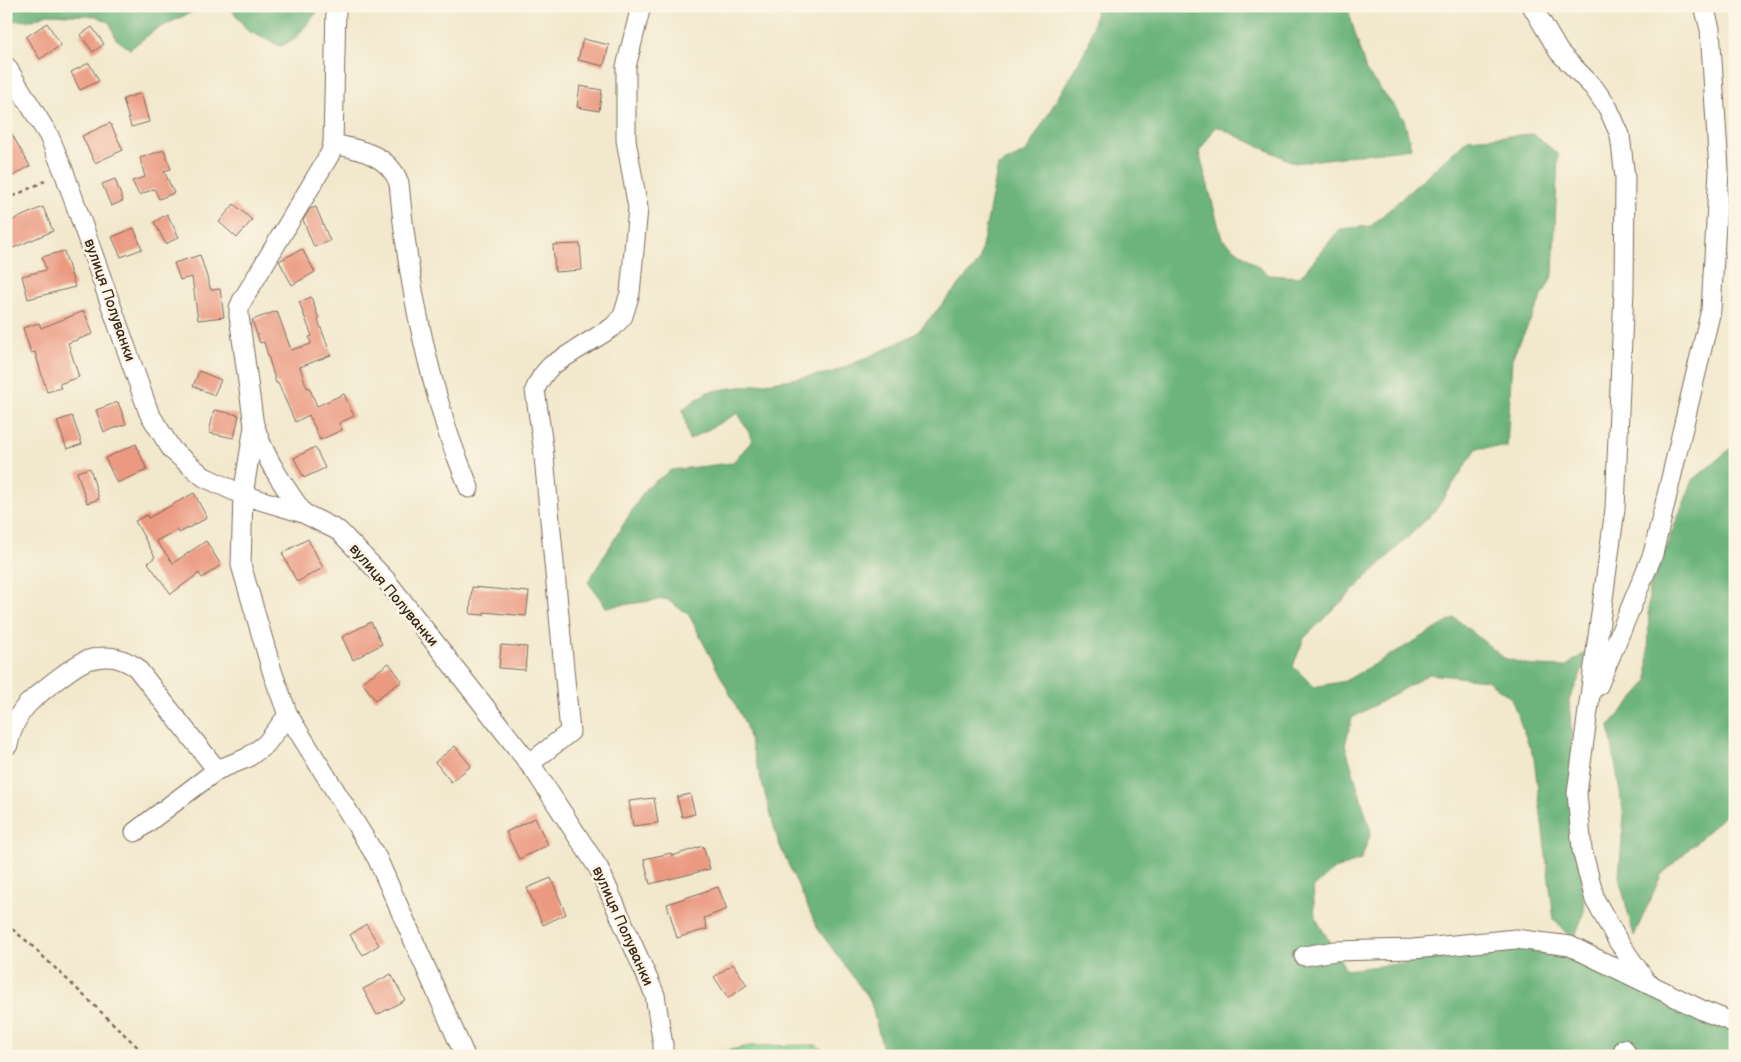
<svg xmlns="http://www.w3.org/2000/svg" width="1741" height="1062" viewBox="0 0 1741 1062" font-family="'Balsamiq Sans',sans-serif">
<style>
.green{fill:#85d291;stroke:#607e58}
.forest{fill:#6cb47b;stroke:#546f4c}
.building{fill:#eb9981}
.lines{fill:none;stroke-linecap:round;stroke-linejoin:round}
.minor-casing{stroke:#7b6c5b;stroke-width:21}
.path{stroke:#7b6c5b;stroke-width:2.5;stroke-dasharray:4 4;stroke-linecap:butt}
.minor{stroke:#fff;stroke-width:19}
.labels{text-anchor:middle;stroke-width:5;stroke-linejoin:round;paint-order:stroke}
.street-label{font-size:15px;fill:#3b2a1e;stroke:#fcf5e5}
</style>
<rect width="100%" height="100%" fill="#fcf5e5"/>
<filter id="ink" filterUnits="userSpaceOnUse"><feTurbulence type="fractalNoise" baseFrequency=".02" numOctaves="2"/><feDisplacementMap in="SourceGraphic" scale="10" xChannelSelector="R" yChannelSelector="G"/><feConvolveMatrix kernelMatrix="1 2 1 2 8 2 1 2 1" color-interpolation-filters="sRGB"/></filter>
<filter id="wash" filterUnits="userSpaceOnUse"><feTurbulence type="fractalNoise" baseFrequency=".0096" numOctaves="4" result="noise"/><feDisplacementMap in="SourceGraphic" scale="20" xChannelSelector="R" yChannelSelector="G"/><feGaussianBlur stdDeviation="1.12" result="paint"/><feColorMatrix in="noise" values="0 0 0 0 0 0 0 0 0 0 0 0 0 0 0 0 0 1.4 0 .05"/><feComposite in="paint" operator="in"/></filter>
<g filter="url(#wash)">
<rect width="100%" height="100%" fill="#f2e8cd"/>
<polygon class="green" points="816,1045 831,1056 703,1056 750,1046"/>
<g class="forest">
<polygon points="6,6 204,6 155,30 130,49 116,39 110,23 96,16 47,14 33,20 6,21"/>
<polygon points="229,6 318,6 317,12 294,40 280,46 248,31"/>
<polygon points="1097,6 1347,6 1366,71 1404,119 1411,148 1295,163 1216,126 1199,152 1222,239 1269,275 1300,277 1340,229 1371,226 1468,139 1533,134 1558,154 1553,274 1512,358 1507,447 1477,448 1435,511 1304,638 1293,666 1314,687 1345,681 1455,618 1504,658 1533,666 1565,667 1593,647 1569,700 1584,911 1574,941 1554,920 1534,758 1511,698 1487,680 1429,674 1352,718 1345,745 1371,832 1361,860 1334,869 1313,888 1315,917 1346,970 1554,945 1735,1030 1735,1056 885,1056 870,1000 818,929 779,844 745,723 689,615 666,599 606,607 588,582 646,488 671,470 732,463 753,440 738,413 689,440 683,409 707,392 831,373 888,348 917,333 979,262 998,166 1026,152 1089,44"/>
<polygon points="1735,445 1735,806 1661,875 1634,936 1619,877 1624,816 1609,726 1648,682 1649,589 1693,480"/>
</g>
<g id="blocks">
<g class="building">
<polygon points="47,23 61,45 40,59 26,37"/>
<polygon points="92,27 104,44 93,52 80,35"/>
<polygon points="583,39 609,45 604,66 578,60"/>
<polygon points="89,63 99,81 80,90 71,72"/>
<polygon points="580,86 602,90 599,111 577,107"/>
<polygon points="141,93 149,122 131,127 123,99"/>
<polygon points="110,123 123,150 95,163 82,136"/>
<polygon points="6,124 30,166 6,180"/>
<polygon points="164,150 171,169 164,171 174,193 159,199 154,189 139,195 132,181 145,177 140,158"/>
<polygon points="115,179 123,201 111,206 102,184"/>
<polygon points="234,204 252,220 237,238 219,222"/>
<polygon points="43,207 53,231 6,251 6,223"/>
<polygon points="316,207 330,241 314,247 303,220 310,209"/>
<polygon points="167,214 179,237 166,244 154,222"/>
<polygon points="134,228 142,249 121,257 112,237"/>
<polygon points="580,244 582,270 555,272 553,245"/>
<polygon points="302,249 315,272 292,285 279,261"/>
<polygon points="64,251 75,287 28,299 22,276 46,270 42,257"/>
<polygon points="200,255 211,290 220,289 224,317 198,320 192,277 180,280 174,263"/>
<polygon points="311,297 319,319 318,320 331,355 300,367 307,388 309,387 317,406 344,394 354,416 339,423 342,430 320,440 309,415 295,422 278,383 276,383 264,342 260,343 252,320 277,311 291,350 311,344 309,337 312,336 299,302"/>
<polygon points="84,311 93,334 68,343 79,377 59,384 61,388 47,392 35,352 31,353 23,328 39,323 41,328"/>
<polygon points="199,371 221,380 214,395 193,386"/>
<polygon points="118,402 126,424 104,432 96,410"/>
<polygon points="214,410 239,415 234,438 209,433"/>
<polygon points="72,416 82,444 67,449 57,421"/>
<polygon points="136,444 147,470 117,483 105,458"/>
<polygon points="315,447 325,468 304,478 294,458"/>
<polygon points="90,468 99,499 87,503 77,472"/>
<polygon points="194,493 207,518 179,533 177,530 156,541 173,563 206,541 221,565 202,578 199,573 171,594 148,563 155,557 135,521 147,515 148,518"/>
<polygon points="308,539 323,568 297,582 282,553"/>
<polygon points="472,587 529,592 526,616 484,612 484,615 470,614"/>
<polygon points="371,622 382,644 353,660 342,637"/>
<polygon points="501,645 527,647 525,670 499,668"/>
<polygon points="389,663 402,681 375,700 362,682"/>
<polygon points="455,746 471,766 451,782 435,762"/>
<polygon points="690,794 695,814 682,817 677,797"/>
<polygon points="654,798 658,823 633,826 629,801"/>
<polygon points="535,818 548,845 519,859 506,832"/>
<polygon points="703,846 710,869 650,884 644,859 671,853 672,856"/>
<polygon points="551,878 566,914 543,925 527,888"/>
<polygon points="718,887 727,909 704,918 707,929 677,938 667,904"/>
<polygon points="366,924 379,945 363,955 350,935"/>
<polygon points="733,964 747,985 728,998 714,977"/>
<polygon points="391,974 405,1000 377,1015 363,989"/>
</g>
</g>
</g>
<g filter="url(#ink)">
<use href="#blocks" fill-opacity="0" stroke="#7b6c5b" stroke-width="1"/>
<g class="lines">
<g class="minor-casing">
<g id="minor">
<polyline points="336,6 333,144 330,154 242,301 239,308 239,316 254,426 243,495 241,565 273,674 288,715 377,858 465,1056"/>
<polyline points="1532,6 1559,52 1594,88 1608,108 1620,135 1625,178 1624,289 1615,509 1577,793 1582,850 1595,900 1618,941 1647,983"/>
<polyline points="6,66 49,136 64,172 149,413 172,450 204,477 243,495 303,513 339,531 385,579 535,771 599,869 655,995 663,1045 663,1056"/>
<path d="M333,144C359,149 389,155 399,183C406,265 421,345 445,423C451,445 461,466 469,488"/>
<path d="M255,427C265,459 284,486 303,513"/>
<polyline points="1598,686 1653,554 1711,310 1719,170 1710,29 1704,6"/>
<path d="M8,745C11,731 16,717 26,706C35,696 76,663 88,660C107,654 120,657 136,667L217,770L247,758L266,744L288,715"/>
<path d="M529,764L570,732L543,446L535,390C539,379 544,373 552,365L613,327L623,316L630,293L638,208L626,140V67L641,6"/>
<polyline points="135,832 217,770"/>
<polyline points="1304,956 1335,951 1413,949 1516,939 1570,946 1704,1011 1735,1023"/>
<polyline points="1624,1049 1627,1056"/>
</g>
</g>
<g class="path">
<polyline points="6,200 49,179"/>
<polyline points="6,924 29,943 147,1056"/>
</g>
<use href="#minor" class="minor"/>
</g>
</g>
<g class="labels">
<g class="street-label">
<text transform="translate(110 300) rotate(71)" y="5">вулиця Полуванки</text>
<text transform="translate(394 595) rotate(50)" y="5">вулиця Полуванки</text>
<text transform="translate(623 926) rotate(66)" y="5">вулиця Полуванки</text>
</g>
</g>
<rect width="1741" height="1062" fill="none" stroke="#fcf5e5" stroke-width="25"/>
</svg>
